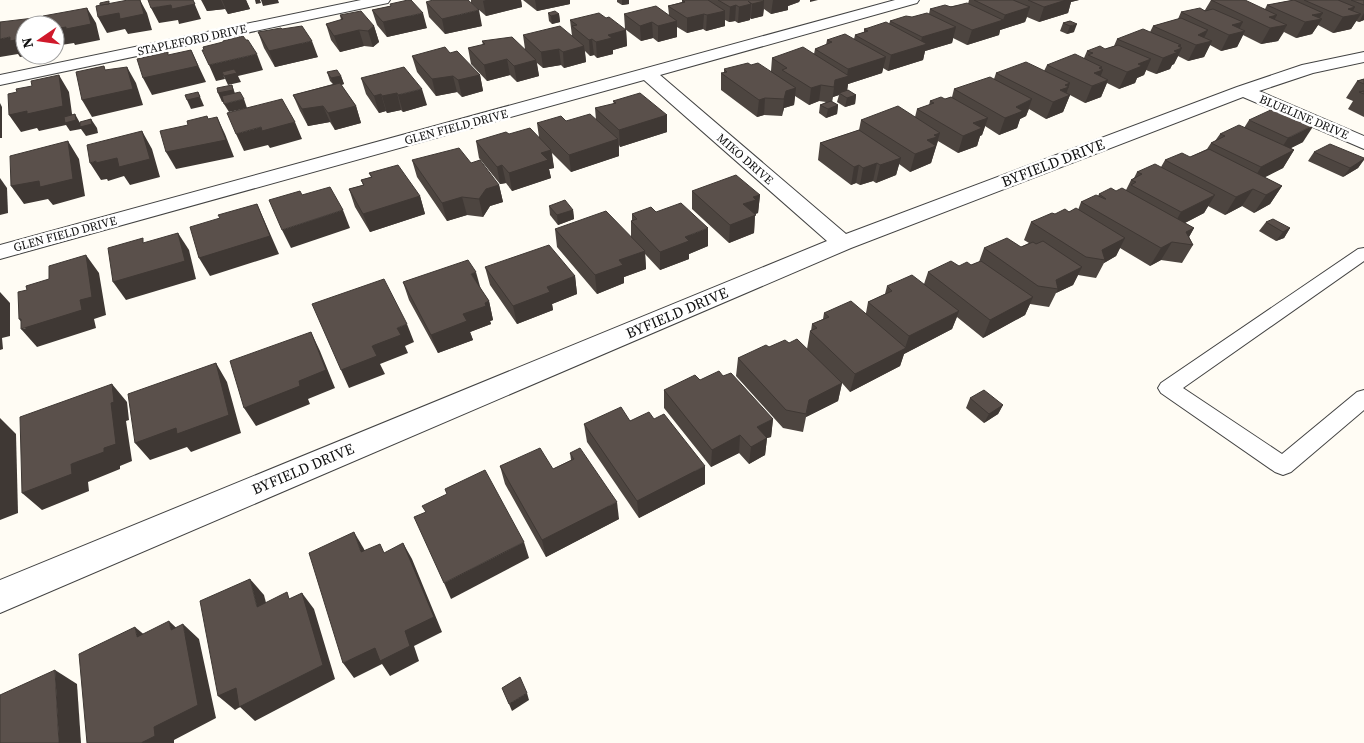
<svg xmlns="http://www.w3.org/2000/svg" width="1364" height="743" viewBox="0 0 1364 743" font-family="'Source Serif 4',serif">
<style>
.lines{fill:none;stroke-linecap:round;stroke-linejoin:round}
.lane-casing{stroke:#434343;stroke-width:2}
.street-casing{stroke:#434343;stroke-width:2}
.lane{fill:#fff;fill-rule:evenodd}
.street{fill:#fff;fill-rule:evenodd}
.wall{fill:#4d4540}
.shaded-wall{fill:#3f3834}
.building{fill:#5a504b;stroke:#3f3834}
.labels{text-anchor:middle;stroke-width:5;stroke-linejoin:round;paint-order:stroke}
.far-street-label{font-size:12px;fill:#101010;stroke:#fff}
.street-label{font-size:15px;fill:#101010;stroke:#fff}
</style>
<rect width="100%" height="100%" fill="#fffcf4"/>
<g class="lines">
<g class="lane-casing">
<polygon id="lane" points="1364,248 1364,261 1183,388 1282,454 1357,392 1364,390 1364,410 1291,472 1283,475 1275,472 1161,393 1158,388 1161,383 1358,249"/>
</g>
<g class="street-casing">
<g id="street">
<polygon points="361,0 390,0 388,3 383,4 0,85 0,75"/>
<polygon points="895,0 919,0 917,3 660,75 846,234 1237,87 1302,65 1364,52 1364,62 1313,73 1259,91 1364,136 1364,149 1243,97 851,248 0,613 0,580 827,241 644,80 0,259 0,245"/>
</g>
</g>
<use href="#lane" class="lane"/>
<use href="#street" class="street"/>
</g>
<g class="wall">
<polygon points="201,0 246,0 250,9 228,14 225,9 207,11"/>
<polygon points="471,0 521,0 522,7 486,16 471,3"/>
<polygon points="523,0 570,0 570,4 537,11"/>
<polygon points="617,0 629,0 629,4 622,5 617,2"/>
<polygon points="682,0 800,0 799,2 788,6 788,10 771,14 764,9 763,16 751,19 750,18 750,20 738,23 735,21 729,22 725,20 725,26 706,31 703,29 687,33 677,27 677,37 658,42 653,38 641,41 625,29 624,14 669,15 668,6 682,2"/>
<polygon points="969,0 1079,0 1071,2 1068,13 1039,22 1027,17 1025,22 1000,30 999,35 967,45 953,38 952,43 925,51 923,60 888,71 883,68 882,73 848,84 847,90 856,95 855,104 845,107 837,102 839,95 833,97 832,102 838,105 837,114 826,118 819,113 820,105 826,102 819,101 809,105 795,96 794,105 784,108 782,116 764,115 757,117 721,90 721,73 724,73 724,69 771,71 772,58 814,54 815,49 826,45 827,40 854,39 855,35 864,32 864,29 889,24 890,21 929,14 930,9 968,4"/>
<polygon points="1211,0 1265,9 1267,5 1293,0 1364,0 1364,20 1359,22 1356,21 1351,29 1333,33 1318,25 1312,34 1296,38 1284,32 1278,41 1261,44 1243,35 1237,47 1221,51 1210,45 1204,57 1188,61 1178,56 1174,64 1172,65 1170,69 1156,74 1146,70 1144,75 1137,78 1135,83 1119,89 1107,83 1101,97 1085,103 1070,95 1063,112 1046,119 1029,109 1026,116 1020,119 1017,128 999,135 985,126 982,135 980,136 977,146 958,153 938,141 931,163 910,172 899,164 896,175 876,183 873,181 860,185 856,183 851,185 818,160 820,143 859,130 861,120 915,117 917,109 929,105 930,101 945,99 952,97 954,89 994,79 996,73 1044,71 1047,65 1084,58 1087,51 1105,49 1114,46 1117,39 1150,32 1153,26 1178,19 1181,12 1205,10"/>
<polygon points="426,2 482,26 445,34 429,17"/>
<polygon points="390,4 427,28 387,37 377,25 372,10 391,6"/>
<polygon points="548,13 559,14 560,22 552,24 549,21"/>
<polygon points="340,15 374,26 379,42 373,47 364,46 340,52 331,40 326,24 341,20"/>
<polygon points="570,20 626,30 627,46 613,50 613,54 597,58 594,55 590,56 585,51 586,62 564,68 561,65 543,68 537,63 539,76 517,82 510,75 487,81 471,64 468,48 483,45 482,41 525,49 523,35 573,37 572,36"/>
<polygon points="1070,21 1074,32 1067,34 1060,31 1063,23"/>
<polygon points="282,29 318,57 275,67 264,48 258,32"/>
<polygon points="450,53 480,75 483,91 462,97 457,92 436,96 417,72 412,56"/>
<polygon points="327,72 341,76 344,84 341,85 356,106 361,123 335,130 330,122 308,126 300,111 293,95 333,84 330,81"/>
<polygon points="361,78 427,105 403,112 401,110 387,113 386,111 379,113 366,94"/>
<polygon points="1364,79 1364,117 1348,109 1353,101 1346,98 1357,81"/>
<polygon points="613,101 667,115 667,132 620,147 619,145 619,156 571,172 552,153 554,168 549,169 551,178 512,191 506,183 500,184 479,158 476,141 509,134 539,137 537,123 566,121 596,120 595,108 614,104"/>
<polygon points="1249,120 1303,142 1291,148 1294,150 1283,168 1264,177 1282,186 1270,204 1254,213 1242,206 1225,215 1208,206 1204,213 1185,223 1194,228 1189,237 1193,245 1182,263 1161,260 1150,266 1120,248 1116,256 1104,263 1096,278 1078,275 1073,285 1056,293 1049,307 1030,304 1025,315 983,338 957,317 952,329 904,354 900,366 850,392 842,383 838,401 806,417 803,432 783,428 736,376 738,358 769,347 789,343 807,349 810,331 811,331 812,324 823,319 824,313 866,313 868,302 885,294 887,286 924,284 928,272 959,266 971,265 979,262 984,248 1021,247 1029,243 1024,240 1031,222 1055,214 1078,210 1081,202 1098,196 1099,194 1126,190 1131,180 1134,178 1137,172 1161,167 1165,160 1190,157 1207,149 1211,143 1215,141 1220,134 1244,128"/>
<polygon points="1314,152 1364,158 1364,160 1358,168 1343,177 1308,161"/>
<polygon points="412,160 471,163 499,185 503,202 490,206 483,217 467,215 447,221 417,177"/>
<polygon points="369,173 420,196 425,214 370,232 355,207 349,189 363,185 361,180 371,177"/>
<polygon points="692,191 760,195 758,213 755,214 754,233 729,243 692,209"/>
<polygon points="549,206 573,210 574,219 558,225 550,215"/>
<polygon points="656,212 708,246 689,254 689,259 660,270 645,254 646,269 624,277 624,283 597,294 557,247 555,229 631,237 631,221 632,221 632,214"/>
<polygon points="1266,222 1290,228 1284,238 1276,241 1259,231"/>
<polygon points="485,267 575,276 577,294 552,304 553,310 517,324 490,285"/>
<polygon points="403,282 480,288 489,301 493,320 490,321 491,324 470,332 473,340 438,353 409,300"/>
<polygon points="723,376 773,419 771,437 767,438 765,455 749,464 739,453 711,467 664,408 664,390 700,380"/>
<polygon points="970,398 1003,405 998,414 984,423 966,408"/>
<polygon points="654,419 705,484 639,518 587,442 584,424"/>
<polygon points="570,453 619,519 546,557 505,484 500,466 553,469 571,460"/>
</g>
<g class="shaded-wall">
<polygon points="140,0 147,13 152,30 128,34 125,29 107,33 98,17"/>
<polygon points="193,0 201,19 179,24 178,20 159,23 151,8"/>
<polygon points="202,0 221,0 225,9 207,11"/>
<polygon points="222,0 246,0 250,9 228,14"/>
<polygon points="255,0 260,0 261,3 256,4"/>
<polygon points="261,0 278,0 279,3 263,6"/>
<polygon points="486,0 521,0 522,7 486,16 483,1"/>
<polygon points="535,0 570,0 570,4 537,11"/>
<polygon points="622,0 629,0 629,4 622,5"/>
<polygon points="773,0 800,0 799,2 788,6 788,10 771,14"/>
<polygon points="810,0 818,0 810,2"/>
<polygon points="1061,0 1079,0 1071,2 1068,13 1039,22 1044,7"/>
<polygon points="764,1 763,16 751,19 752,4"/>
<polygon points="751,4 750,20 738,23 739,7"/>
<polygon points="736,5 735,21 729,22 730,7"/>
<polygon points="1030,7 1025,22 1000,30 999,35 967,45 972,30 1003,20 1005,15"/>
<polygon points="1355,7 1350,16 1361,14 1351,29 1333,33 1348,9"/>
<polygon points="87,8 96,23 100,40 75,45 74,43 55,46 55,29"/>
<polygon points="479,10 482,26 445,34 442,19"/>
<polygon points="725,11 725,26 706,31 707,15"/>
<polygon points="423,13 427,28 387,37 383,22"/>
<polygon points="1323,13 1319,19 1322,19 1312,34 1296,38 1305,22 1312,15"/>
<polygon points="1364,13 1364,20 1359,22"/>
<polygon points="559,14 560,22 552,24 551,16"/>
<polygon points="704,14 703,29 687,33 687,18"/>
<polygon points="1277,15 1270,28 1269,17"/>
<polygon points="34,18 38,25 34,25"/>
<polygon points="677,21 677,37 658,42 658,26"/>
<polygon points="652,22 653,38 641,41 640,26"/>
<polygon points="1243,22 1237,33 1245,31 1237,47 1221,51 1229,35 1232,25"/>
<polygon points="1077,24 1074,32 1067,34 1070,26"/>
<polygon points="1287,25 1278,41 1261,44 1270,28"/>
<polygon points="374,26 379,42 373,47 368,31"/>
<polygon points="956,27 952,43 925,51 923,60 888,71 891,55 920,46 922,37"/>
<polygon points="359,30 364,46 340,52 334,36"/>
<polygon points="626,30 627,46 613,50 613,54 597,58 596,42 608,35"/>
<polygon points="1208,30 1201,44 1212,41 1204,57 1188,61 1196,45 1198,35"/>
<polygon points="10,37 25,38 25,55 32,55 20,57 18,54 0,57 0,39"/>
<polygon points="592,39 594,55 590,56 589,40"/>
<polygon points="312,41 318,57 275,67 269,51"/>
<polygon points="1181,45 1180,49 1182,48 1174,64 1172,65 1170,69 1156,74 1163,58 1178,46"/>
<polygon points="584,46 586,62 564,68 563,52"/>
<polygon points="559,49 561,65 543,68 541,52"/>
<polygon points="191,50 206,82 152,95 143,78"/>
<polygon points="257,54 263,70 238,76 241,82 228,85 222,72 225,79 216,81 209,65"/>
<polygon points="886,57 882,73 848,84 847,92 839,93 839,95 833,97 832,103 835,80 847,76 848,69"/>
<polygon points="507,59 510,75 487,81 484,65"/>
<polygon points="1151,59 1144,75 1137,78 1135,83 1119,89 1127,72 1138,64"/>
<polygon points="536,60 539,76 517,82 514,66"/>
<polygon points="127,67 136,83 143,105 92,117 82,100"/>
<polygon points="1102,67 1101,71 1103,70 1097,85 1108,80 1101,97 1085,103 1092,86 1094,73 1099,68"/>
<polygon points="59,75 69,92 73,121 75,114 80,123 91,119 97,128 98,133 86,136 81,129 70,131 66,125 39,131 37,128 21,132 9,115"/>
<polygon points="480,75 483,91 462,97 458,80"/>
<polygon points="341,76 344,84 334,87 331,78"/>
<polygon points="453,76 457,92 436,96 432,79"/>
<polygon points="1070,83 1065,97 1070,95 1063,112 1046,119 1053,102 1060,90 1065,85"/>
<polygon points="232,85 237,99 222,102 218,93"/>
<polygon points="821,85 819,101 809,105 811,88"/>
<polygon points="796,88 794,105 784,108 782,116 784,99 786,91"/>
<polygon points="422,89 427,105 403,112 398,95"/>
<polygon points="198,92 204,106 191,109 187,100"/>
<polygon points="397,93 401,110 387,113 382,96"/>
<polygon points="381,94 386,111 379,113 374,96"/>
<polygon points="856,95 855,104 845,107 847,98"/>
<polygon points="765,98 764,115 757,117 759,100"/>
<polygon points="244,99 247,108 229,112 224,104"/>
<polygon points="1032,99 1026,116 1020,119 1017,128 999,135 1005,118 1016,107"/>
<polygon points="0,103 2,107 2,138 0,138"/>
<polygon points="838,105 837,114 826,118 828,109"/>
<polygon points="323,106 330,122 308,126 302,109"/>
<polygon points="356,106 361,123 335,130 328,113"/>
<polygon points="667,115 667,132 620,147 619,130"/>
<polygon points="217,117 225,134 234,157 176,169 166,152"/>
<polygon points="988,118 982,135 980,136 977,146 958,153 963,136 973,123"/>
<polygon points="295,122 302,139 270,148 268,145 244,151 236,134 261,127"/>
<polygon points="1314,125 1303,142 1277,155 1288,138"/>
<polygon points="142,131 152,149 160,177 130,185 124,176 108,181 107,179 101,180 90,163 96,161"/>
<polygon points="940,133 931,163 910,172 915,154 927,140 934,135"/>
<polygon points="618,139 619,156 571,172 569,155"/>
<polygon points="68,141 79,159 85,196 53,205 48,199 24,204 11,186"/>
<polygon points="551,150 554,168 549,169 551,178 512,191 509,173 541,153"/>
<polygon points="1294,150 1283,168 1250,185 1261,167"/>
<polygon points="901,158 896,175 876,183 880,165"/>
<polygon points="1364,159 1358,168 1343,177 1350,168"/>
<polygon points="877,163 873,181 860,185 863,168"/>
<polygon points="502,165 506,183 500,184 497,167"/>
<polygon points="859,165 856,183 851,185 854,167"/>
<polygon points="0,178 7,188 8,213 0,215"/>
<polygon points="499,185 503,202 490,206 483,217 479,199 486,189"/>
<polygon points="1282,186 1270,204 1254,213 1266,195"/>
<polygon points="1253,189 1242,206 1225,215 1236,197"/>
<polygon points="760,195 758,213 755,214 754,233 729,243 730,225 743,204 753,197"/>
<polygon points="1215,195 1204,213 1171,230 1181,212"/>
<polygon points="420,196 425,214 370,232 363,214"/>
<polygon points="462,197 467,215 447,221 442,203"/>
<polygon points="257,204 265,222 279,254 210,276 199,258"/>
<polygon points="343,210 350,228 291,248 282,230"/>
<polygon points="573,210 574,219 558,225 557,215"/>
<polygon points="708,228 708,246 689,254 689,259 660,270 660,252 685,237"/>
<polygon points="1194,228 1185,244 1186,232"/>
<polygon points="1290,228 1284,238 1276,241 1283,232"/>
<polygon points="178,233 189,250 196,279 126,300 113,282"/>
<polygon points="1125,238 1116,256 1104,263 1105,260 1102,250"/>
<polygon points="1172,242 1161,260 1150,266 1161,248"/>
<polygon points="645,251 646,269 624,277 624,283 597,294 595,275 619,260"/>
<polygon points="86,255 99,273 106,315 94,319 96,328 37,347 21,329 26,328 19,319 80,300"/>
<polygon points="1082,267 1073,285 1056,293 1058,289 1056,280"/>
<polygon points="476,272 481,290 471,274"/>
<polygon points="575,276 577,294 552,304 553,310 517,324 513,306 547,287"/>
<polygon points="0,292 10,303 10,336 2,338 3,349 0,350"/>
<polygon points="1033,297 1025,315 983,338 990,320"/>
<polygon points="489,301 493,320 490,321 491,324 470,332 473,340 438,353 431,335 463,314"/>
<polygon points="959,311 952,329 904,354 900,366 850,392 855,374 905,348 909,336"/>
<polygon points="407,324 414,342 405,346 408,353 380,364 385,374 349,388 341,370 372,346 397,328"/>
<polygon points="311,332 320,351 335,388 308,399 310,404 256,426 244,408 299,381"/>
<polygon points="216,363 227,382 241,433 191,452 187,447 150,460 135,443"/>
<polygon points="842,383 838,401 806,417 809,400"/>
<polygon points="112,384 127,402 129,420 126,421 132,461 120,466 120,469 88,482 89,491 42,510 22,493 71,464 104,448 111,403"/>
<polygon points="1003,405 998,414 984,423 989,414"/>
<polygon points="0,418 16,434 18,513 0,520"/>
<polygon points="773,419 771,437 767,438 765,455 749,464 751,447 757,427"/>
<polygon points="740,435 739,453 711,467 712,450"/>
<polygon points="705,466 705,484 639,518 637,501"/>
<polygon points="617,502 619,519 546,557 542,540"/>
<polygon points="354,532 364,549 371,569 361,552"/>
<polygon points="524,542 529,558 451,599 444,583"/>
<polygon points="403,543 412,559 442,632 414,646 419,661 390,676 382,664 354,678 343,663 405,631"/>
<polygon points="250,579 264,595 271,622 257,607"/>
<polygon points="302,593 314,609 335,679 255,721 240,707 235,710 218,696"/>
<polygon points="169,621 185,636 183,624 199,639 216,718 174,740 174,743 141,743 154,727 171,630"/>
<polygon points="135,627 153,642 137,637"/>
<polygon points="55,670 77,684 81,743 59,743"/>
<polygon points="527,693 529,700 512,711 509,704"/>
</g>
<g class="building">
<polygon points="128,0 140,0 144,14 120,19 119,13 98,17 96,6"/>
<polygon points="148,0 193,0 195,4 172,9 171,5 151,8"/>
<polygon points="408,0 411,0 423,13 383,22 372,10 391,6 390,4"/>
<polygon points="433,0 468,0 479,10 442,19 426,2"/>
<polygon points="682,0 708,0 725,11 707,15 704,14 687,18 668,6 685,2"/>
<polygon points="718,0 763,0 764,1 752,4 748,1 751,4 739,7 736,5 730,7"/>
<polygon points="974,0 1013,0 1030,7 1005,15"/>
<polygon points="1028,0 1066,0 1044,7"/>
<polygon points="1211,0 1245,0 1277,15 1269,17 1287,25 1270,28"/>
<polygon points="1294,0 1323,13 1312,15 1322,19 1305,22 1267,5"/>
<polygon points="1304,0 1338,0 1355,7 1348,9 1361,14 1343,17"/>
<polygon points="1351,0 1364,0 1364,5"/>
<polygon points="109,1 109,4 100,5 100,3"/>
<polygon points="967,3 1003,20 972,30 930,9 945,5 951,7"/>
<polygon points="656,6 677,21 658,26 652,22 640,26 624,14"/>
<polygon points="87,8 91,24 66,29 66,27 55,29 55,25 44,25 43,16"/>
<polygon points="1200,8 1205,11 1213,9 1243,22 1232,25 1245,31 1229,35 1181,12"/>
<polygon points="361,11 374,26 368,31 359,30 334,36 326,24 343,19 340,15"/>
<polygon points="555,11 559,14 551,16 548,13"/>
<polygon points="599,13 606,18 609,17 626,30 608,35 612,38 596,42 592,39 589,40 572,26 577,25 570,20"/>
<polygon points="927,13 956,27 922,37 890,21 906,16 912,17"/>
<polygon points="34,18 34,25 25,25 25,38 10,41 10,37 0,39 0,22"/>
<polygon points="1181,18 1208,30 1198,35 1212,41 1196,45 1153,26"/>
<polygon points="1070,21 1077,24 1070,26 1063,23"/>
<polygon points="886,22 927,44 891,55 855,35 868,31 864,29 868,28"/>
<polygon points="302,26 312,41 269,51 258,32 281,28 282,29"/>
<polygon points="560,26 584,46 563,52 559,49 541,52 523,35"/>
<polygon points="1143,29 1181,45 1178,46 1182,48 1174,51 1178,52 1163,58 1117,39"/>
<polygon points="845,34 886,57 848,69 815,49 832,42 827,40"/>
<polygon points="243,36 246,40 248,40 257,54 209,65 202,50 204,50 203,47 223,42 223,41"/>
<polygon points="512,37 536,60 514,66 507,59 484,65 468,48 485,44 482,41"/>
<polygon points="1118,45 1151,59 1138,64 1142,66 1127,72 1088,55 1093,53 1087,51 1100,46 1105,49"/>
<polygon points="445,47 450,53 457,51 480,75 458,80 453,76 432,79 412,56"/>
<polygon points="803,47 849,76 835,80 834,87 821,85 811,88 782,70 787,68 772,58"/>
<polygon points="191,50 198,66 143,78 137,59 168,52 168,55"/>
<polygon points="1075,54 1102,67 1099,68 1103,70 1094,73 1108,80 1092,86 1047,65"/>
<polygon points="1026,62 1070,83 1065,85 1069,87 1060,90 1070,95 1053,102 996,73"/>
<polygon points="748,63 751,65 758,63 796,88 786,91 784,99 765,98 759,100 721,73 727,72 724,69"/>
<polygon points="104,66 105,70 127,67 133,89 82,100 76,72"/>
<polygon points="404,67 422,89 398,95 397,93 382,96 381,94 374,96 361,78"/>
<polygon points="234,69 237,73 224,76 222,72"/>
<polygon points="337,70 341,76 331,78 327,72"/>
<polygon points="59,75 63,106 27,114 27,111 9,115 8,94 17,92 16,89 32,86 31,81"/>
<polygon points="990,77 1032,99 1016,107 1023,111 1005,118 954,89"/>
<polygon points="1364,79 1364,84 1357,81"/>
<polygon points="340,83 356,106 328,113 323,106 302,109 293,95"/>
<polygon points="232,85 233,90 218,93 217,88"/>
<polygon points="848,90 856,95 847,98 839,93"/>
<polygon points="1364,91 1364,94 1359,92"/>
<polygon points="198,92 200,97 187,100 185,95"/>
<polygon points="240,92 244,99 224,104 222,96"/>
<polygon points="640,93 667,115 619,130 595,108 616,103 613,101"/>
<polygon points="941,97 945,99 951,97 988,118 973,123 982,128 963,136 917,109 934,103 930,101"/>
<polygon points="282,99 295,122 262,131 261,127 236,134 227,113"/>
<polygon points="831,101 838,105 828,109 820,105"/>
<polygon points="898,106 940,133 934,135 937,137 927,140 936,146 915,154 861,120"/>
<polygon points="1275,108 1314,125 1288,138 1249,120"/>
<polygon points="75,114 76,120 65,123 64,117"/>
<polygon points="590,114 618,139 569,155 537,123 561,116 566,121"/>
<polygon points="207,116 208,119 217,117 226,140 166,152 160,131 188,125 187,121"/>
<polygon points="91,119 92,124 80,127 80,122"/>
<polygon points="1239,125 1294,150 1261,167 1211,143 1225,136 1220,134"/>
<polygon points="530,128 551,150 541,153 548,160 509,173 502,165 497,167 476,141 506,132 509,134"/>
<polygon points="859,130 901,158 880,165 877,163 863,168 859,165 854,167 820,143"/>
<polygon points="142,131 150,159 119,167 117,158 96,163 96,161 90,163 87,145"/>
<polygon points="68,141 73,179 40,187 39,181 11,186 10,156"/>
<polygon points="1330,144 1364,158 1364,159 1350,168 1314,152"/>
<polygon points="459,148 471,163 480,160 499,185 486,189 479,199 462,197 442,203 412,160"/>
<polygon points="1209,149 1282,186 1266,195 1253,189 1236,197 1165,160 1182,153 1190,157"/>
<polygon points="1155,164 1215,195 1181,212 1131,185 1136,182 1131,180 1142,174 1137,172"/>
<polygon points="398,165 420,196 363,214 349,189 364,185 361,180 372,177 369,173"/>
<polygon points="736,175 760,195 753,197 756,200 743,204 756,215 730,225 692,191"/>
<polygon points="330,187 343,210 282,230 269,200 300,191 302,195"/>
<polygon points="1111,188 1116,191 1122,188 1194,228 1186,232 1193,245 1172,242 1161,248 1081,202 1096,195 1105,199 1106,199 1099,194"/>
<polygon points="565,200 573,210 557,215 549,206"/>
<polygon points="681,203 708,228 685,237 689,241 660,252 631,221 637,219 632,214 651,207 656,212"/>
<polygon points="257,204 270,236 199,258 190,227 220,218 218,215"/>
<polygon points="1076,208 1125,238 1102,250 1105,260 1086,257 1031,222 1052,213 1055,214 1065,209 1069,212"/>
<polygon points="606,211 645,251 619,260 623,265 595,275 555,229"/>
<polygon points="1273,219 1290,228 1283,232 1266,222"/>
<polygon points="178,233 185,261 113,282 108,248 143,238 143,243"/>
<polygon points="1007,238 1021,247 1033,242 1036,244 1043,241 1082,267 1056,280 1058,289 1038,286 984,248"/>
<polygon points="549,245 575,276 547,287 550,292 513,306 485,267"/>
<polygon points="86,255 92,297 80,300 82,310 21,329 21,319 19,319 18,292 27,290 26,286 49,279 49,266"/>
<polygon points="468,260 476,272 471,274 489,301 485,303 486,306 463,314 467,321 431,335 403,282"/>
<polygon points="951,261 959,266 967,262 971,265 981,261 1033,297 990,320 928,272"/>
<polygon points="912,275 959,311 909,336 868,302 892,291 887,286"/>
<polygon points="384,279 407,324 397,328 401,335 372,346 377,356 341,370 312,304"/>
<polygon points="851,301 906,348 855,374 810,331 817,328 812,324 829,317 824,313"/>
<polygon points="311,332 326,370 299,381 300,386 244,408 230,361"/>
<polygon points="797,339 842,383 809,400 806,414 786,410 738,358 766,345 769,347 785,340 789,343"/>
<polygon points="216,363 229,415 177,434 176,428 135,443 128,394"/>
<polygon points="719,371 723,376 731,373 773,419 757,427 767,438 751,447 740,435 712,450 664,390 695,375 700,380"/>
<polygon points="112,384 114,402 111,403 116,444 104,448 104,452 71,464 72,474 22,493 20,417"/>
<polygon points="984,390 1003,405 989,414 970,398"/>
<polygon points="621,407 630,421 649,412 654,419 664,414 705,466 637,501 584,424"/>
<polygon points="540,448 553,469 574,459 570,453 580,448 617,502 542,540 500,466"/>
<polygon points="485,470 524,542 444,583 414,517 426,512 422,506 447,494 445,489"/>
<polygon points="354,532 361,552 380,544 384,553 403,543 434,617 405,631 410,646 380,661 375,648 343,663 309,553"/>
<polygon points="250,579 257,607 287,592 289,599 302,593 323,665 239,707 236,688 218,696 200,601"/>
<polygon points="169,621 171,630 183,624 198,705 154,727 155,736 141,743 87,743 79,654 135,627 137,637"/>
<polygon points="55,670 59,743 0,743 0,695"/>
<polygon points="520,677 527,693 509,704 502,688"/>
</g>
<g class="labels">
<g class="far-street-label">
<text transform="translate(192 40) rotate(-12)" y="4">STAPLEFORD DRIVE</text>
<text transform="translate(1304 117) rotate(23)" y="4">BLUELINE DRIVE</text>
<text transform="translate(456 127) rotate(-15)" y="4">GLEN FIELD DRIVE</text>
<text transform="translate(745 159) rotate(41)" y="4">MIKO DRIVE</text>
<text transform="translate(65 234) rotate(-15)" y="4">GLEN FIELD DRIVE</text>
</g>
<g class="street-label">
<text transform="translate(1053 163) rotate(-21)" y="5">BYFIELD DRIVE</text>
<text transform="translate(677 313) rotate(-23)" y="5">BYFIELD DRIVE</text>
<text transform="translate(303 469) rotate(-23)" y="5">BYFIELD DRIVE</text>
</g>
</g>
<g transform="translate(40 40) rotate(257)"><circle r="24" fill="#ffffff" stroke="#9f9f9f"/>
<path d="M0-4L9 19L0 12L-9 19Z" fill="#d0192b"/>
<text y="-8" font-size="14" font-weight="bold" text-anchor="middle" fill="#101010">N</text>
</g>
</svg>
